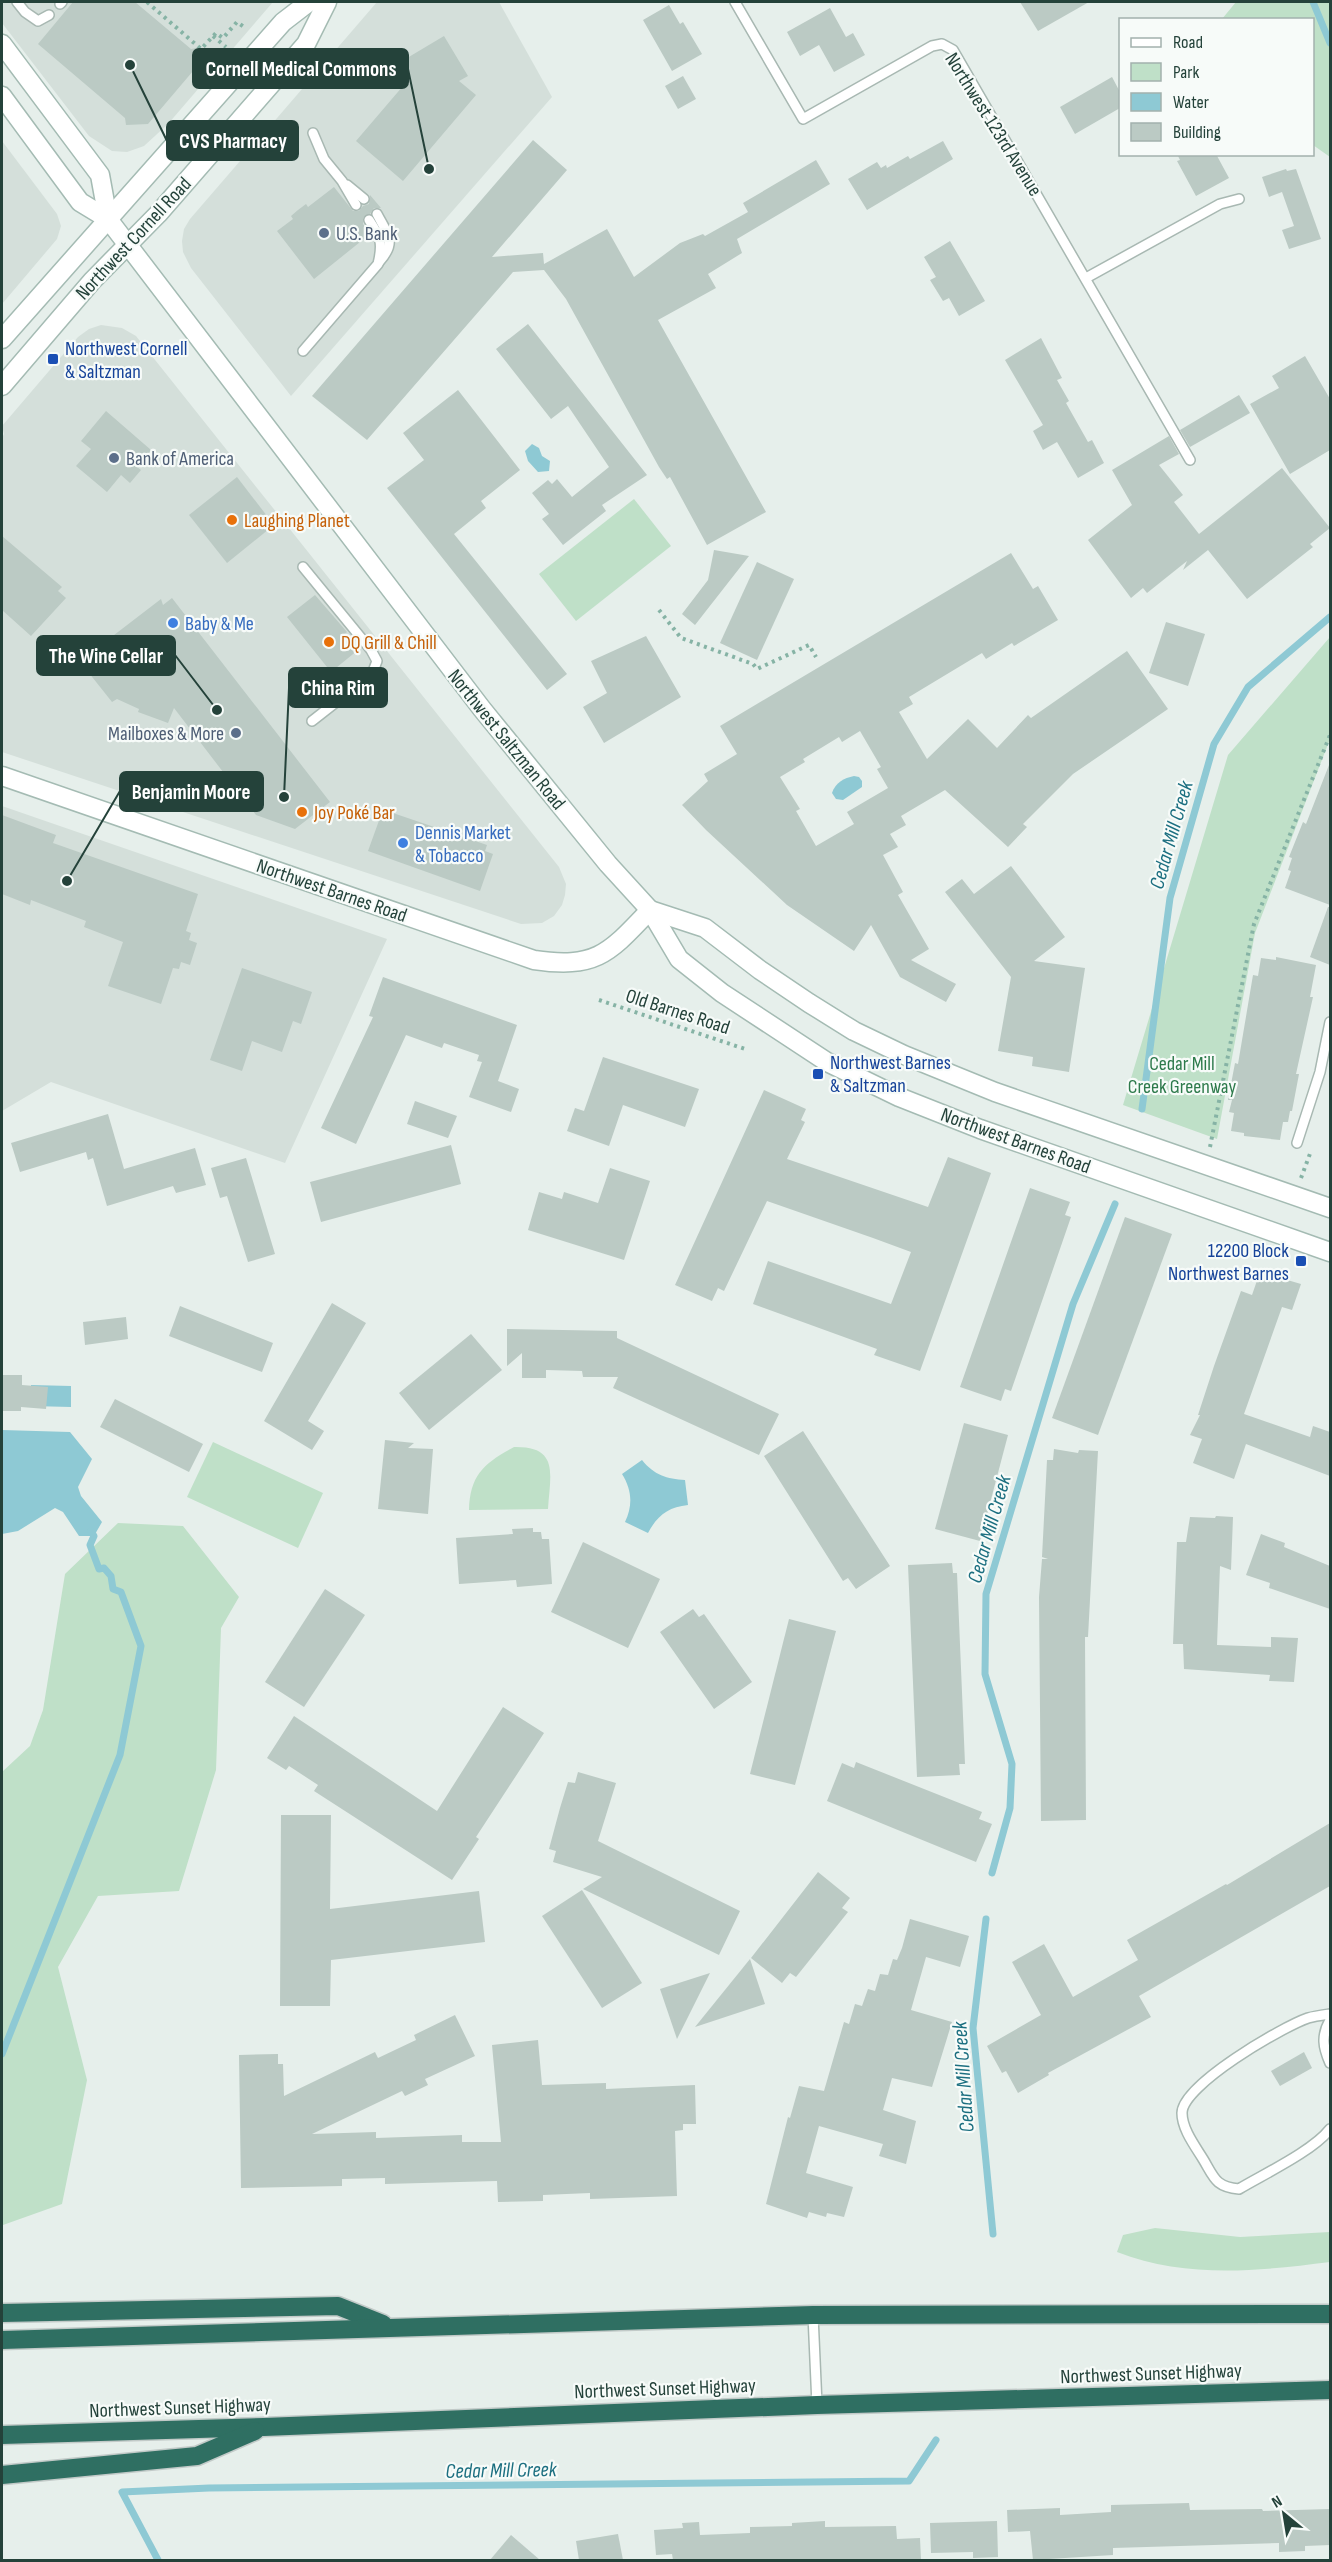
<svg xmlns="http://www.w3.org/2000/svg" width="1332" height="2562" viewBox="0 0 1332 2562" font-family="'Sofia Sans Condensed',sans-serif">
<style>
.built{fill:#d4dfda}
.green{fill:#bfe0c8}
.water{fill:#8ec9d4}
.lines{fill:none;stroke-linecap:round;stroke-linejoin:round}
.stream{stroke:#8ec9d4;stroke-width:7}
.building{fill:#bbcac4;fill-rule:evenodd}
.lane-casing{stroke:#a8b8b2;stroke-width:12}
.secondary-casing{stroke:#a4bbb3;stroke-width:21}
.highway-casing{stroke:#c2cac8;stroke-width:21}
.path{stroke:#86b3a5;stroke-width:4;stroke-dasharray:3 4.5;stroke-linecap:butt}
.lane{stroke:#fff;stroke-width:9}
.secondary{stroke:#fff;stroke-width:18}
.highway{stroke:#2f6f62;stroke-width:18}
.service-dot{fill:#5c6f8a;stroke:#f7fbf9;stroke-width:2}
.transit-dot{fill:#1a4fb4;stroke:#f7fbf9;stroke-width:2}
.food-dot{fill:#e8710a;stroke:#f7fbf9;stroke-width:2}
.shop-dot{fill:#3f7fe0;stroke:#f7fbf9;stroke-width:2}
.labels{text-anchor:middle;stroke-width:4.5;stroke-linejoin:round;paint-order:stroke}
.street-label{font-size:20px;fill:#24423a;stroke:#f7fbf9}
.service-label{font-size:20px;fill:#4e5e75;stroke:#f7fbf9;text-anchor:start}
.transit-label{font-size:20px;fill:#164399;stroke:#f7fbf9;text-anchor:start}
.food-label{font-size:20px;fill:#c56008;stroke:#f7fbf9;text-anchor:start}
.shop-label{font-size:20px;fill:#366cbe;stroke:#f7fbf9;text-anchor:start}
.park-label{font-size:20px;fill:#2d7a4b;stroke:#f7fbf9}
.water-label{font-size:21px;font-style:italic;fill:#1c6f80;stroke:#f7fbf9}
.leader{fill:none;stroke:#24423a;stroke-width:2}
.callout-dot{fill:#24423a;stroke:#f7fbf9;stroke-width:2}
.callout{fill:#24423a;stroke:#24423a;stroke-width:2}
.callout-label{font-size:21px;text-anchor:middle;font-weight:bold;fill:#fff}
</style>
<rect width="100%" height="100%" fill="#e6efeb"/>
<g class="built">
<polygon points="2,2 273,2 168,124 144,146 127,152 112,151 89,136 2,23"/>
<polygon points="377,2 499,2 552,97 291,396 191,268 183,252 182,241 184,229 190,219"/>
<polygon points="2,141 57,214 61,226 57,239 2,304"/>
<polygon points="101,325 122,328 136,336 559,867 566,884 565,895 562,905 554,916 542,923 521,924 2,752 2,438 4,434 2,426 78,337 89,329"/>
<polygon points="2,806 387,939 285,1163 51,1082 2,1111"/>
</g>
<g class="green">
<polygon points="1236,2 1330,2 1330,157 1313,145 1312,20 1222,19"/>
<polygon points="634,499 671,546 576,621 539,574"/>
<polygon points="1330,637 1330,739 1255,933 1217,1139 1123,1105 1228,755"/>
<polygon points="213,1442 323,1493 298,1548 187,1497"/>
<path d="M514,1447C560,1446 550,1475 548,1509L469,1510C470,1475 484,1463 514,1447Z"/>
<polygon points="118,1523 183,1526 239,1597 221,1628 216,1770 179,1891 98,1896 58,1967 87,2080 62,2204 3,2225 2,1772 30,1746 43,1710 65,1574"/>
<path d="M1155,2228L1240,2237L1330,2232V2262C1259,2271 1186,2279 1117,2252L1123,2235Z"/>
</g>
<g class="water">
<polygon points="532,444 539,448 542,456 550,461 549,471 538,472 528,461 525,451"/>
<path d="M854,776L859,777L862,781V787L843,800L836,799L832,793C835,783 844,778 854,776Z"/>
<polygon points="31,1385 71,1386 71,1407 31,1406"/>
<polygon points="2,1430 70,1432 92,1459 78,1487 81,1496 102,1522 94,1536 79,1536 63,1512 55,1508 18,1531 2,1534"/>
<path d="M642,1460C654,1475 667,1479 685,1480L688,1505C668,1507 657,1516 648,1533L625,1522C633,1505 632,1490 622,1474Z"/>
</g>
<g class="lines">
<g class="stream">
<polyline points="1313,2 1330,43"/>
<polyline points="1142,1109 1170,898 1214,744 1248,687 1330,617"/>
<polyline points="992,1873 1010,1808 1012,1764 985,1674 986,1594 1073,1304 1115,1204"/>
<polyline points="986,1919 973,2028 993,2234"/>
<polyline points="2,2054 120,1755 141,1646 121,1592 113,1589 111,1576 104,1568 99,1569 90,1545 94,1536 91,1531"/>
<polyline points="158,2560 122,2492 209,2488 909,2481 936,2440"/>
</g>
</g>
<g class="building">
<polygon points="73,2 135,2 191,49 196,48 198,70 193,71 148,124 126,125 125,118 38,44"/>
<polygon points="1020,2 1089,2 1038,31"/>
<polygon points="669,5 680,24 683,22 702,54 672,71 643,20"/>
<polygon points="830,8 846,37 853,33 865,55 834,72 819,45 800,56 787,32"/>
<polygon points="444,36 468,76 459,81 476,95 403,181 356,141 403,86 392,67"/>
<polygon points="683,76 696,99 678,109 665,86"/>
<polygon points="1112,77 1120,92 1120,108 1075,134 1060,107"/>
<polygon points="533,140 567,170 492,257 543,253 544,264 607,229 634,277 680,243 703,234 705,236 748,212 743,203 816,160 830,184 737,239 742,253 708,274 716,288 658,320 766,512 707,545 670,477 667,479 659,467 566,299 544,270 513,272 367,440 312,396"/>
<polygon points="943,141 953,159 867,210 848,179 877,162 881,168 886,165 887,168 908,156 910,159"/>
<polygon points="1177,154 1216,154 1229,178 1196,196 1177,161 1180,160"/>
<polygon points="1286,169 1287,171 1296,169 1321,239 1289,249 1282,230 1294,226 1282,192 1269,197 1262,177"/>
<polygon points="334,187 353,211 359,211 363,206 369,204 370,195 381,208 374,208 370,214 363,218 363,224 370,234 314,279 277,231 293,219 291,216 298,210 306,204 308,207"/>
<polygon points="950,241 985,301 959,316 949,298 943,301 930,280 936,277 924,257"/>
<polygon points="528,324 647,475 602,505 606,511 563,545 542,519 549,514 532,493 548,480 552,484 557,479 572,497 609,467 568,406 551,419 496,349"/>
<polygon points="1041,338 1062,378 1057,380 1069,401 1066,403 1088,442 1092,440 1104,463 1078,478 1057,442 1043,450 1033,431 1043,425 1005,360"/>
<polygon points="1305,356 1330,399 1330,450 1290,474 1250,404 1279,388 1272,376"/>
<polygon points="458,390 520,470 481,501 486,508 454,534 567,674 547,690 387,488 424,460 403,433"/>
<polygon points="1239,395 1250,413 1190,447 1180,430"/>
<polygon points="106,411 151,450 137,467 141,470 130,483 121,475 107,492 76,466 91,449 81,441"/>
<polygon points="1169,436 1179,454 1159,465 1183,495 1174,502 1199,534 1282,468 1330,528 1310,544 1313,547 1247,599 1208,550 1183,570 1187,561 1147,593 1143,588 1131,598 1088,540 1132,505 1112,470"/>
<polygon points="237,477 274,525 227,563 189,515"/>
<polygon points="2,536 62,587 58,591 66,598 31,636 2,610"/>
<polygon points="714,550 749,556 695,625 682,614 708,580"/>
<path d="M1011,553L1033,589L1038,586L1058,620L1014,646L1012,643L986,659L982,653L909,697L913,704L899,712L927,759L968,719L997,748L1028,715L1031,718L1127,651L1168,709L1073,774L1023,824L1027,827L1008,847L945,790L901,816L906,825L890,834L898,847L883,855L903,892L898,895L929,949L911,960L956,984L946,1002L900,977L871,925L854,951L787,905L706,830L682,805L708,781L704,774L737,754L720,726ZM860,731L881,767L877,769L888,788L847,812L854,824L816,846L796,811L800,809L780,777L805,762L803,759L839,737L842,742Z"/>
<polygon points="757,562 794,579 757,660 720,643"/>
<polygon points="315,595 347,632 345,634 358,650 331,672 287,617"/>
<polygon points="172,598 330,802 295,829 256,815 174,708 168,723 138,712 139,709 117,699 112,702 85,668 90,664 87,660 90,659 88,655 161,599 163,605"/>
<polygon points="1166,622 1205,634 1188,686 1149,673"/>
<polygon points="646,636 681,697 604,743 583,707 607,693 591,661"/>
<polygon points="1329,765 1330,765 1330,905 1285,888 1291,871 1288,870 1292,858 1289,857 1303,822 1306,824"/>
<polygon points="390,812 487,845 485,851 493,854 480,891 368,851 381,815 388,818"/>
<polygon points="2,815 56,835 53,843 198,894 186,931 191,933 189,940 197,943 190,965 181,962 179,969 173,968 161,1004 108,986 123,942 84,927 86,921 31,900 30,905 2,894"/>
<polygon points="1011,866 1065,937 1034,961 1085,968 1069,1072 1032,1066 1033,1057 998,1051 1011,977 945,892 962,879 974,894"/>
<polygon points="1328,907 1330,907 1330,965 1310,957"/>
<polygon points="1276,957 1316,965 1310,997 1313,997 1296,1074 1299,1074 1292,1111 1290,1111 1288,1122 1283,1122 1280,1140 1244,1136 1244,1133 1231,1131 1234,1113 1229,1112 1232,1100 1228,1100 1235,1063 1238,1064 1253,975 1258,976 1261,958 1276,960"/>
<polygon points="242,968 312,992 301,1024 293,1021 282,1052 252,1041 242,1071 210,1060"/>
<polygon points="383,977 517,1025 498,1081 519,1089 511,1112 469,1097 482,1062 477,1061 479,1055 444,1043 442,1048 406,1035 356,1144 321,1128 373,1017 369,1016"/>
<polygon points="603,1057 699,1089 685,1127 623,1105 609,1146 567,1131 575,1108 584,1111"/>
<polygon points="764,1090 806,1109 801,1120 805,1122 787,1159 928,1207 948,1157 991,1173 920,1371 874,1355 877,1349 753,1304 768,1261 891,1304 911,1252 873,1238 767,1201 724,1291 718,1288 712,1301 675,1285"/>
<polygon points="415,1101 457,1116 448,1138 407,1124"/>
<polygon points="108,1114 124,1169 195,1148 206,1185 176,1193 173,1186 107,1206 93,1158 88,1160 86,1152 20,1172 11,1143"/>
<polygon points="451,1145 461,1184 321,1222 310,1182"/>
<polygon points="246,1158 275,1254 248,1262 227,1196 220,1198 211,1168"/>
<polygon points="610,1168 650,1181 624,1260 528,1230 539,1192 562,1199 564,1192 598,1203"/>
<polygon points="1030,1188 1070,1202 1065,1215 1071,1217 1011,1391 1005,1389 1001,1401 960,1387"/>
<polygon points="1125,1217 1172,1234 1098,1435 1052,1418"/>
<polygon points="1260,1272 1301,1284 1292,1310 1282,1307 1244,1414 1310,1437 1313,1426 1330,1432 1330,1476 1246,1444 1234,1479 1193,1463 1202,1439 1190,1435 1200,1415 1198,1415 1214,1366 1241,1291 1252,1295"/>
<polygon points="332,1303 366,1323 308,1421 324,1431 312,1450 264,1421"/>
<polygon points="180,1306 273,1343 262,1372 169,1336"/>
<polygon points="126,1317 128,1339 85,1345 83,1322"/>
<polygon points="507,1329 617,1331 617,1338 779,1414 759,1455 613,1388 618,1377 583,1377 582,1371 546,1370 546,1378 522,1378 522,1353 507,1366"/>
<polygon points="471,1334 502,1370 429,1430 399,1393"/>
<polygon points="2,1375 22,1375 22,1385 48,1387 46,1409 21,1407 21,1411 2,1411"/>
<polygon points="115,1399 203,1444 189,1472 100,1427"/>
<polygon points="964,1423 1008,1435 980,1541 935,1529"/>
<polygon points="803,1431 890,1566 856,1589 848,1578 843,1581 764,1456"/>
<polygon points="385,1440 414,1443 408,1448 433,1449 428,1514 378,1509"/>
<polygon points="1054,1449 1078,1453 1079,1450 1098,1451 1088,1637 1085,1637 1086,1820 1041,1821 1039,1597 1042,1559 1048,1559 1042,1557 1047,1460 1053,1460"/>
<polygon points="1216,1516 1233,1517 1231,1570 1220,1566 1217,1645 1271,1647 1271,1637 1298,1638 1294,1682 1269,1681 1270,1675 1184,1669 1183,1644 1173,1644 1177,1542 1186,1542 1190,1517 1215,1518"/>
<polygon points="533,1528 533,1532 541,1532 542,1539 549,1539 552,1584 517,1587 516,1580 459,1584 456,1538 513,1534 512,1529"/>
<polygon points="1261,1534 1285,1543 1284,1547 1330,1566 1330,1609 1269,1588 1270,1583 1246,1575"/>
<polygon points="583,1542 660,1579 628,1648 551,1612"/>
<polygon points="952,1563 953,1573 957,1573 965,1764 959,1764 960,1775 917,1777 908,1565"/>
<polygon points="325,1589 365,1615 304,1707 265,1682"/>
<polygon points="693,1609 699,1617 704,1614 752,1682 714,1709 660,1632"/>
<polygon points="789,1619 836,1631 795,1785 750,1774"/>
<polygon points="503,1707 544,1733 476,1837 479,1839 452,1880 314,1791 318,1785 289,1766 286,1770 267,1758 294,1716 437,1811"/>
<polygon points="856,1762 982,1812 979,1819 992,1824 976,1862 827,1801 842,1763 854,1768"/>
<polygon points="578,1772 616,1783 598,1841 740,1911 719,1955 583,1889 602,1877 553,1862 556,1851 549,1849 560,1808 568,1782 575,1783"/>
<polygon points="281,1815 331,1815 330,1909 479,1891 485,1942 331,1960 330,2006 280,2006"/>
<polygon points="1330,1823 1330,1886 1139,1996 1151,2017 1048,2073 1049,2075 1018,2093 1006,2071 1002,2073 987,2046 1041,2015 1012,1962 1044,1944 1073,1997 1138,1960 1127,1940 1226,1884 1227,1885"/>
<polygon points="818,1872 850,1898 842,1908 848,1912 796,1977 790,1973 782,1983 751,1958"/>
<polygon points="582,1890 642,1983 602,2008 542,1916"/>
<polygon points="910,1919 969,1936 960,1967 926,1957 911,2010 952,2022 932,2087 892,2078 883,2110 916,2121 906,2164 879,2156 883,2144 819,2126 806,2173 853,2187 844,2217 827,2213 826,2217 809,2212 807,2218 766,2204 788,2117 790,2118 799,2086 824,2091 844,2022 849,2024 855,2004 862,2006 868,1989 875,1991 880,1974 888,1975 893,1959 897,1960 902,1948"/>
<polygon points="750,1959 765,2004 695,2027"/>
<polygon points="710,1973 677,2039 660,1989"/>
<polygon points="455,2015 475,2056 425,2079 428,2085 405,2096 402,2091 312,2134 376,2132 376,2138 462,2135 462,2142 501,2142 492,2045 538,2040 542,2085 606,2083 606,2089 695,2085 696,2124 683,2124 683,2130 675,2131 677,2196 590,2199 590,2193 543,2195 543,2201 498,2202 497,2181 385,2184 385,2178 342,2179 342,2186 241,2188 239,2055 278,2054 278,2064 283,2064 284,2096 375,2052 378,2058 416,2040 414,2035"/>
<polygon points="1304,2052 1312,2068 1280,2086 1271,2071"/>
<polygon points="1189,2503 1190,2510 1262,2509 1263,2511 1330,2509 1330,2545 1305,2546 1305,2551 1279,2552 1279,2543 1113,2548 1113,2555 1033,2560 1030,2531 1008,2532 1007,2510 1060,2508 1060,2515 1111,2512 1111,2505"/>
<polygon points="825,2521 825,2527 896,2526 897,2539 920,2538 921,2560 673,2560 672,2554 656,2555 654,2530 683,2528 682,2523 699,2522 700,2535 750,2533 750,2527 792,2526 792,2523"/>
<polygon points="997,2521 998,2557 973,2558 973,2552 931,2553 930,2523"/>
<polygon points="618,2534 623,2560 579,2560 576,2541"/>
<polygon points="511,2535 540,2560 490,2560"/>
</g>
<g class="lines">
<g class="lane-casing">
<g id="lane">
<polyline points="17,2 25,12 38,21 49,15"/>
<polyline points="735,2 803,119 932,46 942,44 953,50 1190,460"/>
<polyline points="60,4 62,2"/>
<polyline points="313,133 324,159 342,181 356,205"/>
<polyline points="347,185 364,199"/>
<path d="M377,214C388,235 397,242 379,262"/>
<polyline points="1086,278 1220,204 1239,199"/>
<path d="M303,351L378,264C383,243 381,238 369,220"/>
<polyline points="303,567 371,650 377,661 372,674 312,721"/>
<polyline points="1297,1143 1320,1072 1330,1022"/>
<path d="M1330,2014C1323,2015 1315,2016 1308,2018C1282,2027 1182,2085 1182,2113C1182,2129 1195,2146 1203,2159C1214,2177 1215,2187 1239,2189C1264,2174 1313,2151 1330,2129"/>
<path d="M1330,2020C1321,2036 1323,2047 1330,2063"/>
<polyline points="813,2315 817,2405"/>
</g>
</g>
<g class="secondary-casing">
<g id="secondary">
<polyline points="2,44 100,175 108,219"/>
<polyline points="2,96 80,202 108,219 482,709 608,864 650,910 679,959 722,993 827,1062 899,1097 980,1129 1330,1252"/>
<polyline points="2,339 283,22 309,2"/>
<polyline points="2,386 92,281 158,214 306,44 327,2"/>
<path d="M2,776L534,960C597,969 609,953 650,910"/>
<polyline points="650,910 705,928 760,970 809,1003 854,1031 904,1055 995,1092 1330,1208"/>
</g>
</g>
<g class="highway-casing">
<g id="highway">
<polyline points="2,2313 338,2306 383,2324"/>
<polyline points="2,2340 813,2315 1330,2314"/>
<polyline points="2,2435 264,2427 817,2405 1330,2390"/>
<polyline points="2,2475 197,2456 255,2431"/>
</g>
</g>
<g class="path">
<polyline points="147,2 201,49 216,33 223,38 237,22 244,27"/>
<polyline points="213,36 226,47"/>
<polyline points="659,610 681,638 753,664 757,669 809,645 816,657"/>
<polyline points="599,1000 748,1050"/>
<polyline points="1210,1147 1254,924 1330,735"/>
<polyline points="1301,1178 1311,1151"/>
</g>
<use href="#lane" class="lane"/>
<use href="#secondary" class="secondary"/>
<use href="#highway" class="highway"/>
</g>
<g class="service-dot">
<circle cx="324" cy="233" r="6"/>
<circle cx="114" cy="458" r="6"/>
<circle cx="236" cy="733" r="6"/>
</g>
<g class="transit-dot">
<rect x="47" y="353" width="12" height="12" rx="3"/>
<rect x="812" y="1068" width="12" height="12" rx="3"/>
<rect x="1295" y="1255" width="12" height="12" rx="3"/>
</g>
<g class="food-dot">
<circle cx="232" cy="520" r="6"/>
<circle cx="329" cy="642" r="6"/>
<circle cx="302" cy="812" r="6"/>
</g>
<g class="shop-dot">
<circle cx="173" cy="623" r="6"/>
<circle cx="403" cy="843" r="6"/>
</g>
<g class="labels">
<g class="street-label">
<text transform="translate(994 124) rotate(58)" y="7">Northwest 123rd Avenue</text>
<text transform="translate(133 238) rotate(-47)" y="7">Northwest Cornell Road</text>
<text transform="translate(507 739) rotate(51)" y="7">Northwest Saltzman Road</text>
<text transform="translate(332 890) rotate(19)" y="7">Northwest Barnes Road</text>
<text transform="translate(678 1011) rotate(18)" y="7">Old Barnes Road</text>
<text transform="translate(1016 1140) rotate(20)" y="7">Northwest Barnes Road</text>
<text transform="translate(1151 2373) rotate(-2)" y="7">Northwest Sunset Highway</text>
<text transform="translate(665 2388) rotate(-2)" y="7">Northwest Sunset Highway</text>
<text transform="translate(180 2407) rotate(-2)" y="7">Northwest Sunset Highway</text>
</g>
<g class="service-label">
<text x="336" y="240">U.S. Bank</text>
<text x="126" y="465">Bank of America</text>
<text x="224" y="740" text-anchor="end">Mailboxes &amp; More</text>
</g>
<g class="transit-label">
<text x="65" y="355">Northwest Cornell<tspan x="65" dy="23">&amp; Saltzman</tspan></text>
<text x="830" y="1069">Northwest Barnes<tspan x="830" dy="23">&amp; Saltzman</tspan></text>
<text x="1289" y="1257" text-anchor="end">12200 Block<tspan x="1289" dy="23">Northwest Barnes</tspan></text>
</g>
<g class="food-label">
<text x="244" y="527">Laughing Planet</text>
<text x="341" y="649">DQ Grill &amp; Chill</text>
<text x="314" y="819">Joy Poké Bar</text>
</g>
<g class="shop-label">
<text x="185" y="630">Baby &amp; Me</text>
<text x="415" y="839">Dennis Market<tspan x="415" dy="23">&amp; Tobacco</tspan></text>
</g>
<g class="park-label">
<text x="1182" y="1070">Cedar Mill<tspan x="1182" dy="23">Creek Greenway</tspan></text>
</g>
<g class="water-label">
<text transform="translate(1171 835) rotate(-74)" y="7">Cedar Mill Creek</text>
<text transform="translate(989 1529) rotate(-74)" y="7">Cedar Mill Creek</text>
<text transform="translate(963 2077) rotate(-94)" y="7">Cedar Mill Creek</text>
<text transform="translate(501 2470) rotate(-1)" y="7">Cedar Mill Creek</text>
</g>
</g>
<path class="leader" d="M429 169L408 69M130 65L167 141M217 710L175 655M284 797L289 688M67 881L120 791"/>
<g class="callout-dot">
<circle cx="429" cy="169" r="6"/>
<circle cx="130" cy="65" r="6"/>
<circle cx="217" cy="710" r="6"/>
<circle cx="284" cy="797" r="6"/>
<circle cx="67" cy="881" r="6"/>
</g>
<g class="callout">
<rect x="193" y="49" width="215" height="39" rx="6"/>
<rect x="167" y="121" width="131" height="39" rx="6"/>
<rect x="37" y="636" width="138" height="39" rx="6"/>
<rect x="289" y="668" width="98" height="39" rx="6"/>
<rect x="120" y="772" width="143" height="39" rx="6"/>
</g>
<g class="callout-label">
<text x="301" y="76">Cornell Medical Commons</text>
<text x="233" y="148">CVS Pharmacy</text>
<text x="106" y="663">The Wine Cellar</text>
<text x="338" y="695">China Rim</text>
<text x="191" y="799">Benjamin Moore</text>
</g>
<rect width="1332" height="2562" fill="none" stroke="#24423a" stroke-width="6"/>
<rect x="1119" y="18" width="195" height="138" fill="#f7fbf9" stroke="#a3b1ad" stroke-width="1.5"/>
<rect x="1131" y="38" width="30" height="9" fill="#ffffff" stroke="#a3b1ad" stroke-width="1.5"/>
<text x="1173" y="48" font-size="18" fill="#24423a">Road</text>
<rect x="1131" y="63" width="30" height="18" fill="#bfe0c8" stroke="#a3b1ad" stroke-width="1.5"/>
<text x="1173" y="78" font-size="18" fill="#24423a">Park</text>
<rect x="1131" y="93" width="30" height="18" fill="#8ec9d4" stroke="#a3b1ad" stroke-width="1.5"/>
<text x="1173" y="108" font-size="18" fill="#24423a">Water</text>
<rect x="1131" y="123" width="30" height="18" fill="#bbcac4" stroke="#a3b1ad" stroke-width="1.5"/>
<text x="1173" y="138" font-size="18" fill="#24423a">Building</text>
<g transform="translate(1284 2514) rotate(330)" stroke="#f7fbf9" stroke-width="4.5" paint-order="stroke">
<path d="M0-4.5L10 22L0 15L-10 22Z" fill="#24423a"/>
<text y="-9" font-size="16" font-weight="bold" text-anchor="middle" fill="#24423a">N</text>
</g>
</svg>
